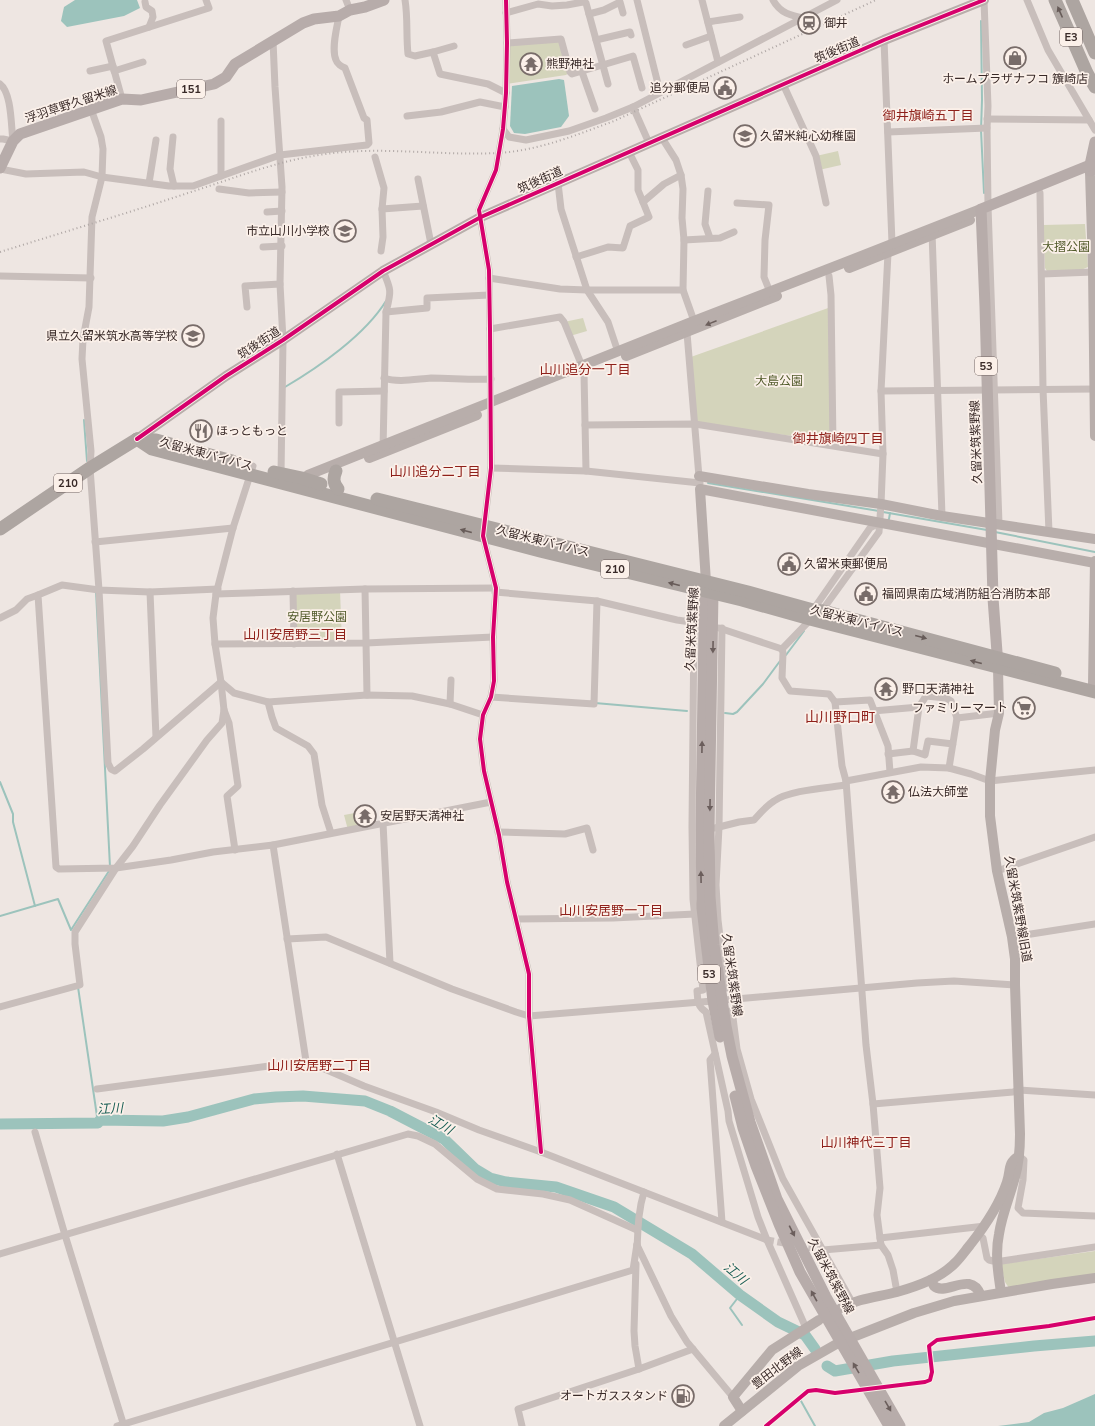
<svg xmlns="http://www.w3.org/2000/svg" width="1095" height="1426" viewBox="0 0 1095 1426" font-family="Mulish,'Noto Sans JP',sans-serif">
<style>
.green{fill:#d4d4bb}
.water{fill:#9cc3bc}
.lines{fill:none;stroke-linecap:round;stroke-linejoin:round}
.stream{stroke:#9cc3bc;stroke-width:2}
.river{stroke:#9cc3bc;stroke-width:11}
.street-tunnel{stroke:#cac0bd;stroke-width:7;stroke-dasharray:7 3.5;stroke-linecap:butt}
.street{stroke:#c8bebb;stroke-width:7}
.secondary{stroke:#b8aeab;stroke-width:10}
.primary{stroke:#b7acaa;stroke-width:11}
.highway{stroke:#ada5a1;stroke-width:13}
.rail{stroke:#afa7a5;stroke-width:2;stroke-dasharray:1 3;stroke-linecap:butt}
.cycleway-casing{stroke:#fbf0e9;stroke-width:6}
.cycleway{stroke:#d6006c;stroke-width:4}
.oneway{fill:#675b58}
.oneway2{fill:#6c5f5c}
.oneway3{fill:#6b5e5c}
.labels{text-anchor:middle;stroke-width:3.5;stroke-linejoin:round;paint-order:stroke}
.shield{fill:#fbf0e9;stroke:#736562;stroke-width:1}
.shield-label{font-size:11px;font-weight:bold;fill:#392a28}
.poi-label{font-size:12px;fill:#392a28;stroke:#fbf0e9;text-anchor:start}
.street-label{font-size:12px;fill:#392a28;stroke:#fbf0e9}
.park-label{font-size:12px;fill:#515a2a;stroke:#fbf0e9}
.neighbourhood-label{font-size:13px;fill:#8f201a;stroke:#fbf0e9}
.water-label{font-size:13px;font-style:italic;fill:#1a5f56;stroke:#fbf0e9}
.quarter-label{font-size:14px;fill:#8f201a;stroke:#fbf0e9}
</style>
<rect width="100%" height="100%" fill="#eee6e2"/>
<g class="green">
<polygon points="561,39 570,72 566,75 506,84 507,43"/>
<polygon points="838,151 841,165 819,170 816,156"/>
<polygon points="1085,224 1088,267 1081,270 1047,271 1045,268 1043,225"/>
<polygon points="831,307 833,445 820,444 801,437 695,424 688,358"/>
<polygon points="583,318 587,331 570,336 564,322"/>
<polygon points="340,590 342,643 294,644 293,591"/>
<polygon points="360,812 363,827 348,830 344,815"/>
<polygon points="1095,1251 1095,1274 1009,1288 1005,1282 1001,1264"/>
</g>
<g class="water">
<polygon points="75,0 137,0 140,8 124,16 67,27 61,21 64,7"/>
<polygon points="559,79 564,80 569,116 561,127 525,134 514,133 510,126 512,86"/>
<polygon points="1095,1394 1095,1426 998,1426 1029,1422 1044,1413 1063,1408"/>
</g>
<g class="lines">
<g class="stream">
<polyline points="981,21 982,100 981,130 984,193"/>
<path d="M285,387C319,367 365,335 386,301"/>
<polyline points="84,420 87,461"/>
<polyline points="708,483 879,511"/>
<polyline points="883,512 987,530"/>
<polyline points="887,521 889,519 890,513"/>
<polyline points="995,532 1095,552"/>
<polyline points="96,591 110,867"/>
<polyline points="786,655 804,631"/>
<polyline points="595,703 687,711"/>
<polyline points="725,713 733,714 737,712 763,684 780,661"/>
<polyline points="0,782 13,814 13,822 35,906"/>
<polyline points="0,916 58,899 71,930 109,871"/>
<polyline points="78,987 98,1123"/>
<polyline points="740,1295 730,1308 742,1325"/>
<polyline points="801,1401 815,1426"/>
</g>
<g class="river">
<polyline points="0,1124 98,1123 100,1120 163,1121 188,1117 254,1099 276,1097 303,1096 365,1101 390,1111 444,1139 475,1169 490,1178 506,1182 556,1187 614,1207 692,1254 740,1295 778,1322 805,1335 815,1349"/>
<polyline points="827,1366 835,1371 893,1361 1034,1346 1095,1341"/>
</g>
<polyline class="street-tunnel" points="767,1240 823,1250"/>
<g class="street">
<polyline points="346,0 350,10"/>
<path d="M405,0C408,18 406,36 408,54L415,56L433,52L440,74L488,84L506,93"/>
<polyline points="506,0 507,43 506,93 503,129 496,170 479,210 489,270 490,329 491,468 483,536 496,588 493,637 494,681 491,697 483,715 480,739 484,771 499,835 507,882 529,974 529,1016 541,1152"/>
<polyline points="637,0 660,92"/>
<polyline points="702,0 718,62"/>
<path d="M773,0C780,13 791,16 805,18"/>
<polyline points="984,0 988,106 987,128 988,206 999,524"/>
<polyline points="1027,0 1048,50 1095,130"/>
<polyline points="145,2 146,7 152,11 153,17 149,27"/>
<polyline points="506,13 538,4 552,6 567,5 583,2 586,3 608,84"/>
<polyline points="589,14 604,10 620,2 623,13"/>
<path d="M708,22C719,20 729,19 740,17"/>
<polyline points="596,40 630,32 631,35"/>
<polyline points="273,41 275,87 282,187 280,284 283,340 281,474"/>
<polyline points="507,43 561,39 570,72 572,74 633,56 642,88"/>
<polyline points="686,45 711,36"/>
<polyline points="433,52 454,46"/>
<polyline points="90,71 113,66"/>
<polyline points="114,71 143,62"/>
<polyline points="582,72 595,109"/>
<path d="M0,84C12,93 11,127 13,141L3,139H0"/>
<polyline points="783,84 816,156 826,203"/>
<polyline points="122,99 106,41 209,8 206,0"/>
<polyline points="633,107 649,143"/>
<polyline points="91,109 101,137 103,149 102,177 92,217 89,307 83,339 82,359 91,451 90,468 99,590 108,763 111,769 115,771 143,749 221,682"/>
<polyline points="407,116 441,112 480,102 505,107"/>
<polyline points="987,119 1089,120"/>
<polyline points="503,129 509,137 526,140 569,131 606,118 633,107 837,0"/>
<polyline points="888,132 987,128"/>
<polyline points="173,137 170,169 174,186"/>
<polyline points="662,138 676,160 681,175 683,189 682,218 684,240 683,290 694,321 687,333 700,489"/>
<polyline points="375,157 384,188 382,209 423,206"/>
<path d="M0,169L26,174L84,172L102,177L169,186H193L280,155L367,145L369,143L367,120L364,118L345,68C341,66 337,64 336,60C331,49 337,27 339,16"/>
<polyline points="221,176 221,121"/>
<polyline points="418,179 431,244"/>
<polyline points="149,183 156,140"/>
<polyline points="558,183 561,209 587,290 608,322 618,352"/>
<polyline points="219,189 249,193 282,192"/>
<polyline points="708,191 705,224 710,238"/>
<polyline points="1040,193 1043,389 1049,532"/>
<polyline points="643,202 664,184 681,175"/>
<polyline points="737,203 769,205 765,240 764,277 770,292"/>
<polyline points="267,212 282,211"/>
<polyline points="932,232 942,516"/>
<polyline points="684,240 720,238 734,232"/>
<polyline points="263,247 282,246"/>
<polyline points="381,251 383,237 382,209"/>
<polyline points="576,257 608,247 623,248 630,226 649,217 638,190 638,170 629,152"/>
<polyline points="1042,274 1093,272"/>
<polyline points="0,276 91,278"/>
<polyline points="829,276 831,295 833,445"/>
<polyline points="489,278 560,289 587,290 683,290"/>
<polyline points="247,307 245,286 280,284"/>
<polyline points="386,312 427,308 427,298 489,295"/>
<polyline points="490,329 560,317 564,322 582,366 584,373 586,471"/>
<path d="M384,378C398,383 416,379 431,378C451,378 471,380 491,379"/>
<polyline points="881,391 1095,389"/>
<polyline points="339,423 339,392 384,391"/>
<polyline points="585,425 695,424 883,454"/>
<path d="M383,449L386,312C391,292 392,291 383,271"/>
<polyline points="491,468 586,471 700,483"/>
<polyline points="95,542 233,528"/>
<polyline points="218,589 150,592 99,590 62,585 38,595 56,867 59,869 116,868 171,860 213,852 273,845 491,802"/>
<polyline points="365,589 367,695"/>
<polyline points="293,591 294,644"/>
<polyline points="150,592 156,737"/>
<polyline points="495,592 597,601 677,620 698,623"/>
<polyline points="216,594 365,589 496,588"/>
<polyline points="813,610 870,528 879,523"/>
<polyline points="821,612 879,532 881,504 883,454 881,391 888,253 892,243 884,40"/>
<polyline points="0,618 16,610 27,599 38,595"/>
<path d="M694,622L692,827L693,899L703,990L697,991C698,1001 697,1006 706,1012L728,1111L729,1121L758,1217L767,1240L806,1328"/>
<polyline points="719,628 782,649"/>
<polyline points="722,628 719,827 716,885 718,920 726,988 732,988 737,999 737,1007 732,1010 737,1049 751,1099 783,1179 852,1302"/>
<polyline points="215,644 366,643 493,637"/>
<polyline points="782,649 783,653 782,678 790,691 829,694 835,702 842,766 846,781 866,1045 873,1104 880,1188 877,1215 880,1238 881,1245 888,1255 893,1270 897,1292"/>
<polyline points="782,649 812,618"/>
<polyline points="221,682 234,693 268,702 367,695 412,696 450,704 483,715"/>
<polyline points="491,697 594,704 597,601"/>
<polyline points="268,702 272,717 276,728 308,746 314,754 322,805 331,833"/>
<polyline points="835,702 870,700 888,746 890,772"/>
<polyline points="450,704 451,680"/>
<polyline points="873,711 919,707"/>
<polyline points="957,718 999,713"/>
<polyline points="888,754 913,751"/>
<polyline points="949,768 957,718 951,701 946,698 926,696 919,707 913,751 925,755 928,741 953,744"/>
<polyline points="846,781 921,767 949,768 971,774 990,781 1095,770"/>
<polyline points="383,823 390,963"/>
<path d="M715,828L739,822L754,820C760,813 766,806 774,801C789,790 827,788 846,785"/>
<polyline points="498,832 565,834 587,828 593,850"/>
<polyline points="273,845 306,1061"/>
<polyline points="235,850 227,796 238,786 229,723 224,710 221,682 215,644 213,618 216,594 233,528 253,466"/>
<polyline points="997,871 1095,837"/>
<polyline points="517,919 613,918 695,914"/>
<polyline points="1012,937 1095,924"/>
<polyline points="287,939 326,937 452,989 516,1012 529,1016 713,1001 917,983 954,981 1015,985"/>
<polyline points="0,1007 80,985 75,944 75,932 116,868 133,846 160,805 207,740 222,723 224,710"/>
<polyline points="715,1054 710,1060 722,1222"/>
<polyline points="97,1089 306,1061 364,1086 436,1112 479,1130 541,1152 767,1240"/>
<polyline points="873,1104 1013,1092 1019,1090 1095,1095"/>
<polyline points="35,1132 65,1235 124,1426"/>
<polyline points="337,1154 420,1426"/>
<polyline points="1019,1156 1024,1160 1023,1180 1018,1208 1023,1213 1095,1216"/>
<polyline points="978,1234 983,1238 987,1258 989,1260 993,1261"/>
<polyline points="880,1238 985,1226"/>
<polyline points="637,1245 671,1316 687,1342 733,1397"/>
<path d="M637,1249C638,1230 638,1211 644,1192"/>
<polyline points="823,1250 881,1245"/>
<polyline points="0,1254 408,1134 418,1136 435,1144 477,1179 497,1189 543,1194 570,1200 637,1230"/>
<polyline points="1002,1261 1095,1247"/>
<polyline points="636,1264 634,1331 635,1346 639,1369"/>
<polyline points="117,1426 633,1270 637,1244"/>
<polyline points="522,1426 518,1409 639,1369 693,1349"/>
</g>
<g class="secondary">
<polyline points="1095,170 1090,172 1093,268 1095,436"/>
<polyline points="849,268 970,220"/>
<polyline points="626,356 777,296"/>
<polyline points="137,439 226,376 283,340 383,271 481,217 884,40 984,0"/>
<polyline points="369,458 477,415"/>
<polyline points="699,476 808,494 881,504 942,516 1095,539"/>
<polyline points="301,480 308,475 694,321 828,269 981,209"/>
<polyline points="706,582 700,489 1095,563"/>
<path d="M998,668L999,713L995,730L990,781V816L997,871L1012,937L1015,959V985L1020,1134C1020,1149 1019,1163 1015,1177C1010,1196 1002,1214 999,1234C995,1253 998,1273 1001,1292"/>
<polyline points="1093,684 1095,561"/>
<path d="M931,1280C932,1282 933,1284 934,1286C946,1297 971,1269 981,1296"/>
<path d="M841,1308C859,1298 878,1297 897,1292C918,1286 941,1278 956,1262C961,1257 965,1251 970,1245C985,1226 999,1206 1007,1182C1011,1171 1007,1163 1019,1156"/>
<polyline points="742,1411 733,1397 772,1350 819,1320"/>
<polyline points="724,1426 798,1366 840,1342 914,1313 954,1301 1052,1284 1095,1278"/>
</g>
<g class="primary">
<polyline points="0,168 13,141 20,134 122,99 141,100 214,84 226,77 235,64 303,23 314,19 339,16 350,10 365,7 384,0"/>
<polyline points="1090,171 1090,165 1095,142"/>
<polyline points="706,584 705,591 704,624 701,827 702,908 713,1001 720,1037"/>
<polyline points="709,586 713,593 709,829 710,897 714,945 726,1026 732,1056 750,1122 777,1199 826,1297 900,1426"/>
<polyline points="998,666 993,598 985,306 981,209 1090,165"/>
<polyline points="735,1096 743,1128 756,1166 779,1224 800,1272 889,1426"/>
</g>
<g class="highway">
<polyline points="1055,0 1087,73 1095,87"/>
<polyline points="1072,0 1095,53"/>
<polyline points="137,439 152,449 540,551 742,600 810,619 1095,692"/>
<polyline points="137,439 156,440 232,461"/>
<path d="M336,471C333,478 333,483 338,489"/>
<polyline points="274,472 302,478 321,484"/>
<polyline points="377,499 748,592 813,610 823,611 1055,673"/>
<polyline points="0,529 90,468 137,439"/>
</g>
<path class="rail" d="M0,252C64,232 128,213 191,192C235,178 279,160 326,154C382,146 440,156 497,153C538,151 576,135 614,121L876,0"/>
<g class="cycleway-casing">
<g id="cycleway">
<polyline points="506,0 507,43 506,93 503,129 496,170 479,210 489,270 490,329 491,468 483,536 496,588 493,637 494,681 491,697 483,715 480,739 484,771 499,835 507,882 529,974 529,1016 541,1152"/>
<polyline points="137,439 226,376 283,340 383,271 481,217 884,40 984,0"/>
<polyline points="766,1426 808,1391 816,1390 835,1393 925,1382 930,1380 932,1372 929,1346 937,1340 1049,1326 1095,1318"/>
</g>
</g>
<use href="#cycleway" class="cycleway"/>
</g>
<defs><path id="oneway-solid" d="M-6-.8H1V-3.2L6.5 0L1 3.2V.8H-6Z"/></defs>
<g class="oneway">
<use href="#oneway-solid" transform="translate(1060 12) rotate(-114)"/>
<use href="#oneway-solid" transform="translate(466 531) rotate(-165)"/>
<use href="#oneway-solid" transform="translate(674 584) rotate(-166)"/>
<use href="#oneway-solid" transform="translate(921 637) rotate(15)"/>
<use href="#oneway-solid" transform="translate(976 662) rotate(-165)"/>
</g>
<use class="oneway2" href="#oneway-solid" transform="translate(711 323) rotate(158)"/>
<g class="oneway3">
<use href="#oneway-solid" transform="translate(713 647) rotate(91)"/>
<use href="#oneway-solid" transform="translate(702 747) rotate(-89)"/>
<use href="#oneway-solid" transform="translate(710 805) rotate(91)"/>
<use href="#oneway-solid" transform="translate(701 877) rotate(-91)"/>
<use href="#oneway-solid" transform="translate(792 1231) rotate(63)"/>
<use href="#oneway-solid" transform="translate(814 1296) rotate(-119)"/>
<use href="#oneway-solid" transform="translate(856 1368) rotate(-120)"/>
<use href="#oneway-solid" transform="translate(888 1406) rotate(60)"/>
</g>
<defs>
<g id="station-ring" transform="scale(1.15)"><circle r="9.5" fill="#fbf0e9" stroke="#786c69" stroke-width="1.5"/><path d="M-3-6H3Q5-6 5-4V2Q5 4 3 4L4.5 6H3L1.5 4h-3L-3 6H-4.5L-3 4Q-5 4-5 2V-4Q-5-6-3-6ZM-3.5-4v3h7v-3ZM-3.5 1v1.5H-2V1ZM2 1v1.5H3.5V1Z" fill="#786c69"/></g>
<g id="shop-ring" transform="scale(1.15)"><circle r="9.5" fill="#fbf0e9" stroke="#786c69" stroke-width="1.5"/><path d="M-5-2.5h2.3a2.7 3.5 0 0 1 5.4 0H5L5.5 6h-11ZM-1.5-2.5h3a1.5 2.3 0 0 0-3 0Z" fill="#786c69"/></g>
<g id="temple-ring" transform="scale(1.15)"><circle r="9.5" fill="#fbf0e9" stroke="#786c69" stroke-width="1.5"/><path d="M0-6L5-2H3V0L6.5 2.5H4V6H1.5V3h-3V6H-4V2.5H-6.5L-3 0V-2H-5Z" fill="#786c69"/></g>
<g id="civic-ring" transform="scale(1.15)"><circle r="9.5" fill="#fbf0e9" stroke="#786c69" stroke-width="1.5"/><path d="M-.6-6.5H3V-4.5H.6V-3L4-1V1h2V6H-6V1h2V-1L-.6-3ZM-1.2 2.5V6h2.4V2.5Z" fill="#786c69"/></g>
<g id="school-ring" transform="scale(1.15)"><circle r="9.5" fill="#fbf0e9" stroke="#786c69" stroke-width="1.5"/><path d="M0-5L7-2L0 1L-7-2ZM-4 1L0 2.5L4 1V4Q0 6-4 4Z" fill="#786c69"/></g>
<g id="restaurant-ring" transform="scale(1.15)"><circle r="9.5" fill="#fbf0e9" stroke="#786c69" stroke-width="1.5"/><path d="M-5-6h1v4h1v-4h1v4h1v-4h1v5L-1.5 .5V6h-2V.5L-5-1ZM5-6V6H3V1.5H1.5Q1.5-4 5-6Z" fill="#786c69"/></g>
<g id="supermarket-ring" transform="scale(1.15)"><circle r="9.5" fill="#fbf0e9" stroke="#786c69" stroke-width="1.5"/><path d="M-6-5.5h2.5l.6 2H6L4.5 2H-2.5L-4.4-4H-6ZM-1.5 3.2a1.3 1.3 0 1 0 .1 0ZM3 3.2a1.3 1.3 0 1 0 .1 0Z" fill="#786c69"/></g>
<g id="fuel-ring" transform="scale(1.15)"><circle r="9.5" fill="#fbf0e9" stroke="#786c69" stroke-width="1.5"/><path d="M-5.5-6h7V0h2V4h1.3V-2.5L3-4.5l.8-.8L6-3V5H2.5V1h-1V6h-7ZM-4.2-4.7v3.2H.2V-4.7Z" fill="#786c69"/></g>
</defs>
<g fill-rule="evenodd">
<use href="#station-ring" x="809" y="23"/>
<use href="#shop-ring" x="1015" y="58"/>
<use href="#temple-ring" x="531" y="64"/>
<use href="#civic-ring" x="725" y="88"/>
<use href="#school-ring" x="745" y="136"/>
<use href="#school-ring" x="345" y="231"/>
<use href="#school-ring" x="193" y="336"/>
<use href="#restaurant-ring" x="201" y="431"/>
<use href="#civic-ring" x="789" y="564"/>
<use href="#civic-ring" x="866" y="594"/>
<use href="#temple-ring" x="886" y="689"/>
<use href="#supermarket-ring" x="1024" y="708"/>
<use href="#temple-ring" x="893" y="792"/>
<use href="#temple-ring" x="365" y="816"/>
<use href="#fuel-ring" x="683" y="1396"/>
</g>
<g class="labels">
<g class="shield">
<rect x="1060" y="28" width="22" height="18" rx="3"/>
<rect x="177" y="80" width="28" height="18" rx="3"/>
<rect x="975" y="357" width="22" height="18" rx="3"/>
<rect x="54" y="474" width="28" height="18" rx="3"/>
<rect x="601" y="560" width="28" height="18" rx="3"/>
<rect x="698" y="965" width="22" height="18" rx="3"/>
</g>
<g class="shield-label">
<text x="1071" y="41">E3</text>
<text x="191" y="93">151</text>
<text x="986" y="370">53</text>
<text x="68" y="487">210</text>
<text x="615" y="573">210</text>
<text x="709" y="978">53</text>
</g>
<g class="poi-label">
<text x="824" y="27">御井</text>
<text x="546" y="68">熊野神社</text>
<text x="1015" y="83" text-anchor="middle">ホームプラザナフコ 籏崎店</text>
<text x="710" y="92" text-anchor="end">追分郵便局</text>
<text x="760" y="140">久留米純心幼稚園</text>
<text x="330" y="235" text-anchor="end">市立山川小学校</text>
<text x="178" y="340" text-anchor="end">県立久留米筑水高等学校</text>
<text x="216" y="435">ほっともっと</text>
<text x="804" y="568">久留米東郵便局</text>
<text x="882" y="598">福岡県南広域消防組合消防本部</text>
<text x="902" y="693">野口天満神社</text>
<text x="1008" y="712" text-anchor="end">ファミリーマート</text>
<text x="908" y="796">仏法大師堂</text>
<text x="380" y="820">安居野天満神社</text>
<text x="668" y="1400" text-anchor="end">オートガススタンド</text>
</g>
<g class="street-label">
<text transform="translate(837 50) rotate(-23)" y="4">筑後街道</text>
<text transform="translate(71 104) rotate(-18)" y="4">浮羽草野久留米線</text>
<text transform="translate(540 180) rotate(-24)" y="4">筑後街道</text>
<text transform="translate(259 343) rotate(-33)" y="4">筑後街道</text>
<text transform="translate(976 442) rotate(-92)" y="4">久留米筑紫野線</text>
<text transform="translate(206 454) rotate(15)" y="4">久留米東バイパス</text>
<text transform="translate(543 541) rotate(14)" y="4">久留米東バイパス</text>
<text transform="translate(857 621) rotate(14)" y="4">久留米東バイパス</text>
<text transform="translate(692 629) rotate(-87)" y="4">久留米筑紫野線</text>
<text transform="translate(1018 909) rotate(80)" y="4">久留米筑紫野線旧道</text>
<text transform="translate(732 975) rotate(82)" y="4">久留米筑紫野線</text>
<text transform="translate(831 1276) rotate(62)" y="4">久留米筑紫野線</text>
<text transform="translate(777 1368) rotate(-37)" y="4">豊田北野線</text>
</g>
<g class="park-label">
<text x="1066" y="251">大摺公園</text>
<text x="779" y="385">大島公園</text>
<text x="317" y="621">安居野公園</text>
</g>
<g class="neighbourhood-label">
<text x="928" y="120">御井旗崎五丁目</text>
<text x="585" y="374">山川追分一丁目</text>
<text x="838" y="443">御井旗崎四丁目</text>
<text x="435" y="476">山川追分二丁目</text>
<text x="295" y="639">山川安居野三丁目</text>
<text x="611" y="915">山川安居野一丁目</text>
<text x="319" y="1070">山川安居野二丁目</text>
<text x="866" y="1147">山川神代三丁目</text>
</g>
<g class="water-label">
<text transform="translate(110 1108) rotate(-3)" y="5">江川</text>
<text transform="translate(441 1124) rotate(30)" y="5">江川</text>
<text transform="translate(736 1273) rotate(41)" y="5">江川</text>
</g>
<g class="quarter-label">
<text x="840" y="722">山川野口町</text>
</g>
</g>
</svg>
